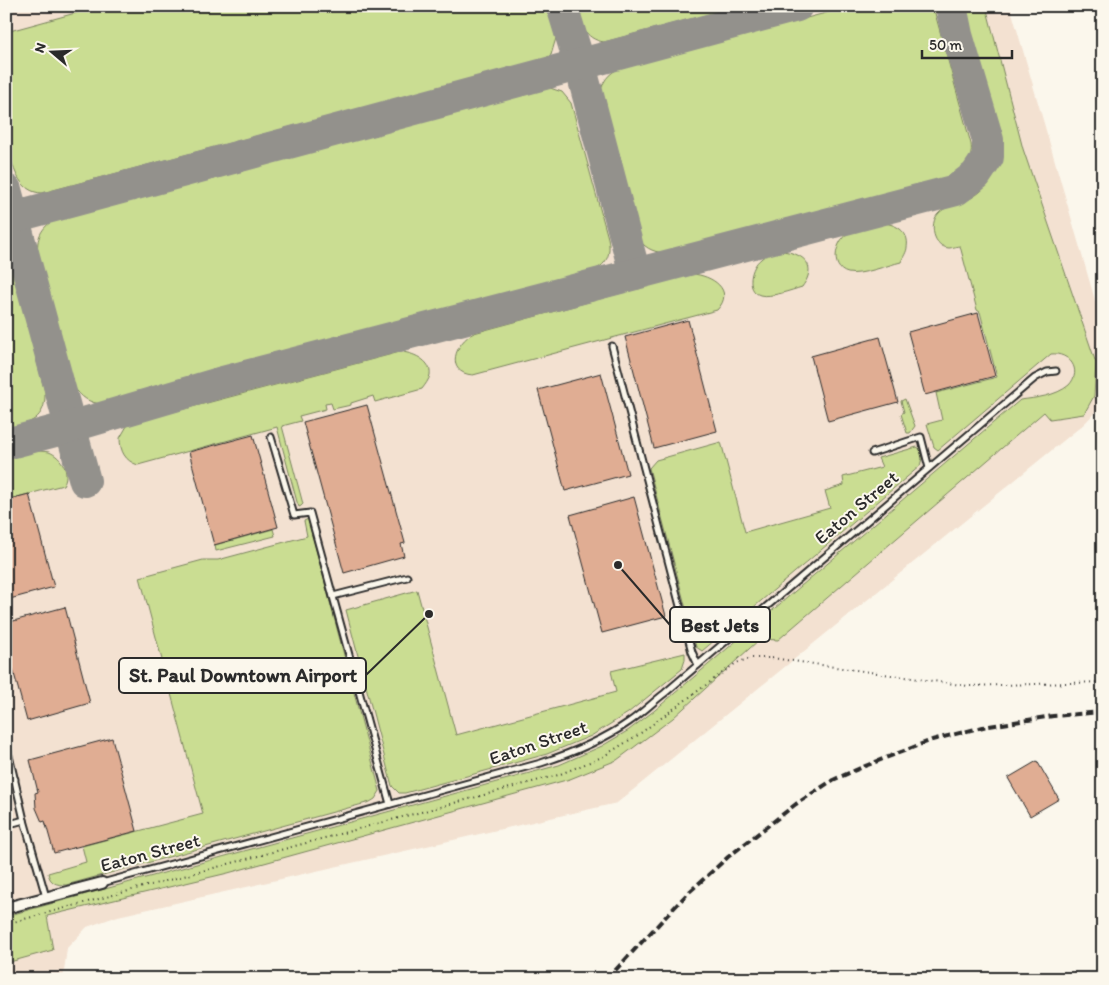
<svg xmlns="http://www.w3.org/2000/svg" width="1109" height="985" viewBox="0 0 1109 985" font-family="Itim,sans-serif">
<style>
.built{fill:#f3e1d1}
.green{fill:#cadd92;stroke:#7a845e}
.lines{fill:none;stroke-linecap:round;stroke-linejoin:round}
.taxiway{stroke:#93918c;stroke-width:32}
.building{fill:#e0ad93;stroke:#2b2b2b}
.service-casing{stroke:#2b2b2b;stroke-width:9}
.minor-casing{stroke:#2b2b2b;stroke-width:14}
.path{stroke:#2b2b2b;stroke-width:2;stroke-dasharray:1 4;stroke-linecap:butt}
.service{stroke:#fbf7ec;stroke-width:5}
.minor{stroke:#fbf7ec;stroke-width:10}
.rail{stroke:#2b2b2b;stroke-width:4;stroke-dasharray:8 4;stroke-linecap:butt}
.labels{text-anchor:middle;stroke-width:4;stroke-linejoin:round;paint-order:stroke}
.street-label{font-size:19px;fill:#2b2b2b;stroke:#fbf7ec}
.leader{fill:none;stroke:#2b2b2b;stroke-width:2}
.callout-dot{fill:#2b2b2b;stroke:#fbf7ec;stroke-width:2}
.callout{fill:#fbf7ec;stroke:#2b2b2b;stroke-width:2}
.callout-label{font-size:20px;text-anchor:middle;font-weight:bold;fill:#2b2b2b}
</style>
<rect width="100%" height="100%" fill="#fbf7ec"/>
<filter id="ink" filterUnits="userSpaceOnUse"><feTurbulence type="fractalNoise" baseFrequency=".02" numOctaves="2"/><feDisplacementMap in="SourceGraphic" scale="10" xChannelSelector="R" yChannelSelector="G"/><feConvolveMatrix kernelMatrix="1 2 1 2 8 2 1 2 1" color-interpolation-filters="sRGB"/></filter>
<g filter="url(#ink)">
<polygon class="built" points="6,6 1021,6 1011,9 1103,328 1103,404 1084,424 617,803 118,916 87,927 67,948 63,979 6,979"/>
<g class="green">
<path d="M101,6H547L556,38L551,55L542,60L42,193C2,192 6,113 6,86C6,68 6,50 6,32Z"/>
<path d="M576,6H740L604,42C584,39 580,23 576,6Z"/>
<path d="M852,6H933L971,144C973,159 966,168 953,176L665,253C652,252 643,247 637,236L600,98C601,82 608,73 622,67Z"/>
<path d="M964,6H986L1023,149L1096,363L1094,396L1084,414L1050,419L1044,412L778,640L760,639L673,718L617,760L570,779L228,873L47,916L53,950L6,963V916L559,765L602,746L629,730L655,710L1020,400C1036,398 1056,396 1069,385C1083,370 1069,352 1051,354L938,450L934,447L927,424L942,420L936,393L997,377L980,312L977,310L960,246C957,246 952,248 949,248C933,247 929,224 938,214C945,206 956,205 965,201C996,188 1002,159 997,129Z"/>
<path d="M550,88L562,92L571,103L608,238C611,253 608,264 594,270L102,404C89,403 81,397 74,387L38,254C36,238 41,228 55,219Z"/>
<path d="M881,223C894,223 910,231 907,247C907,252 903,257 901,262C888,265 860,276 848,273C828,268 836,238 851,231C860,227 871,226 881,223Z"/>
<path d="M6,251L12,265L45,392C46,420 30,423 6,430Z"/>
<path d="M779,251C792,251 814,258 808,276C807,280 804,284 802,287C792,290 770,298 760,295C745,290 751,266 761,259C766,254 772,253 779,251Z"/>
<path d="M692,274C711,275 736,290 717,310L473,375C444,373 455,342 474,333Z"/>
<path d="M400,352C411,352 432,360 430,375C429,380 425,385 422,389L375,402L373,396L351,403V405L333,409L331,403L325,404L326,409L299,416L301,421L282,426L303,504L301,506L299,507L297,502L277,427L138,465C125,461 120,451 120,438L127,426L135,422Z"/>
<polygon points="905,399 915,426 910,433 907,433 901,414 904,412 901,401"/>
<polygon points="721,442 745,532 830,508 825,491 844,485 843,477 882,467 878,458 917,447 920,449 922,458 920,466 702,651 696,647 649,468 656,460"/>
<path d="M32,451C38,451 44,451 49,452C62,457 71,473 63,485L6,500V458Z"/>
<path d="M308,519L380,791L375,799L370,802L66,885C56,885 50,883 48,873L86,862L82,846L203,814L140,577L203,560H218L307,536L304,521Z"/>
<polygon points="273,529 275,536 216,551 215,545"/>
<polygon points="417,590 456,735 616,692 611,671 685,653 685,660 682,669 628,713 591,736 547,754 405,793 399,793 392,786 346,610"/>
</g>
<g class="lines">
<g class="taxiway">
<polyline points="562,6 580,65 635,274"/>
<polyline points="6,190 85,481"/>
<polyline points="6,219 797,6"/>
<polyline points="6,444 70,427 219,383 956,190 976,175 988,157 988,140 957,35 951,6"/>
</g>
</g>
<g class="building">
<polygon points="978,313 995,376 925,395 908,332"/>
<polygon points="688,320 717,431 654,448 625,337"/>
<polygon points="880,337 898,402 828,421 811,356"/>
<polygon points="601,373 628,474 565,491 538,390"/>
<polygon points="367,405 405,543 401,544 404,556 344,573 303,422"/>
<polygon points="253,435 278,527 214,545 189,452"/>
<polygon points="29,494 54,587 6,600 6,500"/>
<polygon points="634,497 666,616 602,633 570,515"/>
<polygon points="65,607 90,703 27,721 6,644 6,623"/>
<polygon points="112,738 137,831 54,853 45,821 42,822 36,808 35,793 38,792 30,760"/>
<polygon points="1037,761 1059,799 1030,816 1008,778"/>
</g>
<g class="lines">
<g class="service-casing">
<g id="service">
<polyline points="612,346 692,652 698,665"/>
<polyline points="271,437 294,515 310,513 390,804"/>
<polyline points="872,453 921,437 929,468"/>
<polyline points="333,596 407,577"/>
<polyline points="6,743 24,820"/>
<polyline points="6,781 15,779"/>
<polyline points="6,825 24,820 46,897"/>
<path d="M102,883L541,763C572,753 602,741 629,722C642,713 653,702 665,693L1035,378L1047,372L1056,371"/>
</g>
</g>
<g class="minor-casing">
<polyline id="minor" points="6,908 102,883"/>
</g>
<polyline class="path" points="6,924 558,775 602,757 638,735 736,663 751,658 772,658 968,686 1103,682"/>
<use href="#service" class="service"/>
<use href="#minor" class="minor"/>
<polyline class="rail" points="607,979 687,894 728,857 796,804 833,780 865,766 932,740 983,727 1053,716 1103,712"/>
</g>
</g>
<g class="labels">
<g class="street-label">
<text transform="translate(856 507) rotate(-40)" y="7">Eaton Street</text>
<text transform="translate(538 742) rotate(-19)" y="7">Eaton Street</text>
<text transform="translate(150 852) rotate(-15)" y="7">Eaton Street</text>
</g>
</g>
<path class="leader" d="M618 565L670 625M429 614L366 675"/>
<g class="callout-dot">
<circle cx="618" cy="565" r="5"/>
<circle cx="429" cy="614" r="5"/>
</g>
<g class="callout">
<rect x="670" y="607" width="100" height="35" rx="5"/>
<rect x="119" y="658" width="247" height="35" rx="5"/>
</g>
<g class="callout-label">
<text x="720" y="632">Best Jets</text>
<text x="243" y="682">St. Paul Downtown Airport</text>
</g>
<rect width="1109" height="985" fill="none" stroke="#fbf7ec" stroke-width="25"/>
<rect x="12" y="12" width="1084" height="960" fill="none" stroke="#2b2b2b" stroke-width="2" filter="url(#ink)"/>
<g transform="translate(52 52) rotate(289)" stroke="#fbf7ec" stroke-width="4" paint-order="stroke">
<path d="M0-4L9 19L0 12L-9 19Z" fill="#2b2b2b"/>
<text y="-8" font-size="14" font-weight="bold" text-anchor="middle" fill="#2b2b2b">N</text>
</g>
<path d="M922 50v8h90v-8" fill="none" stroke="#2b2b2b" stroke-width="2.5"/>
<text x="929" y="50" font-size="15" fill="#2b2b2b" stroke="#fbf7ec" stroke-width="4" paint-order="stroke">50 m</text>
</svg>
